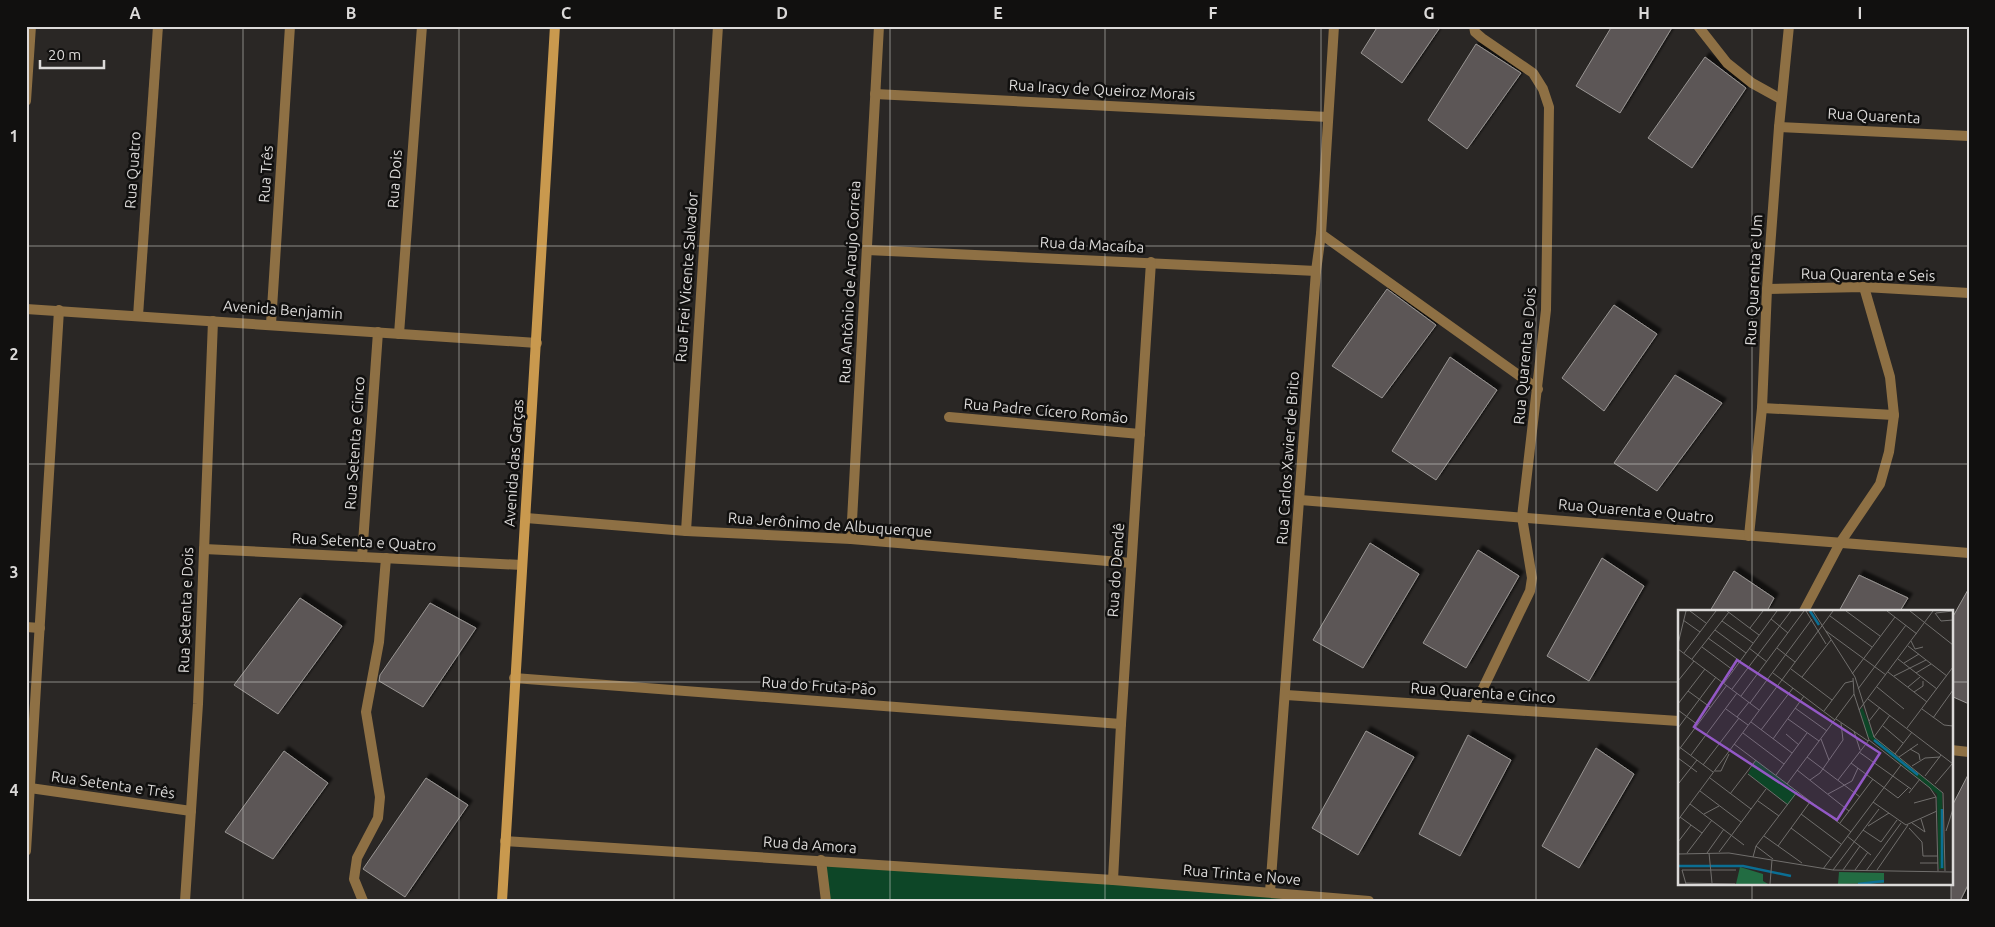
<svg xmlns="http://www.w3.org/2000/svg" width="1995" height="927" viewBox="0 0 1995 927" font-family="Ubuntu,sans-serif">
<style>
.green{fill:#0d4627}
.building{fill:#5b5756;stroke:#999593;filter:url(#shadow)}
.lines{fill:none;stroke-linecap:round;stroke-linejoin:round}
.minor{stroke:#8e7044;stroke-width:10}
.tertiary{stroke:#8e7044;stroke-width:10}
.secondary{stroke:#c9994e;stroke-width:10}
.grid{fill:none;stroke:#dcdad9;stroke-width:1;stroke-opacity:0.55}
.labels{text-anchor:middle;stroke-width:5;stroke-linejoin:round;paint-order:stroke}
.street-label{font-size:15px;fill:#dcdad9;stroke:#11100f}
.inset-river{fill:none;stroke:#0b6e93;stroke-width:2.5}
.inset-road{fill:none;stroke:#716f6d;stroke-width:1}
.view{fill:#9358c6;fill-opacity:0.15;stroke:#9358c6;stroke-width:2.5}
.inset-edge{fill:none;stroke:#dcdad9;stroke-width:2.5}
.neatline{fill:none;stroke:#dcdad9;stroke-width:2}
.grid-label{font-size:16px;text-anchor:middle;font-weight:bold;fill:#dcdad9}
</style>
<defs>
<filter id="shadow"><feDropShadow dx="4.5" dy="-4.5" stdDeviation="1" flood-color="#0009"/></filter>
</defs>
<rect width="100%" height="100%" fill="#2a2725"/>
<polygon class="green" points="821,860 1369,901 826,901"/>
<g class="building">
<polygon points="1378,26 1441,26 1402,83 1361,53"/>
<polygon points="1612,26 1673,26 1620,113 1576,86"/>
<polygon points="1476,44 1521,73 1467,149 1428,120"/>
<polygon points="1705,57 1746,88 1692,168 1648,138"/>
<polygon points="1387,289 1436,325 1382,398 1332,366"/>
<polygon points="1614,305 1657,334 1604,411 1562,378"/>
<polygon points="1450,357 1497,390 1436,480 1392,451"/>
<polygon points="1675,375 1722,403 1657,491 1614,463"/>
<polygon points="1370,543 1419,574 1363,668 1313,640"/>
<polygon points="1478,550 1519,576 1466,668 1423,643"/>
<polygon points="1602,558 1644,586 1589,681 1547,656"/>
<polygon points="1734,571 1774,598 1767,611 1710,611"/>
<polygon points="1859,575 1908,598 1900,611 1839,611"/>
<polygon points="1969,588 1969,704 1951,696 1951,620"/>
<polygon points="300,598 342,626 278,714 234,685"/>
<polygon points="430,603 476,628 423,707 379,681 380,675"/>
<polygon points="1366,731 1414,757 1358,855 1312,828"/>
<polygon points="1468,735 1511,760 1460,856 1419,834"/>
<polygon points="1596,748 1634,774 1579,868 1542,846"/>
<polygon points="284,751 328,783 273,859 225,832"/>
<polygon points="1969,773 1969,883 1960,901 1951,901 1951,808"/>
<polygon points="426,778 468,805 405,897 363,869"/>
</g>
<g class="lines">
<g class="minor">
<polyline points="1698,26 1727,63 1752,83 1781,99"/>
<polyline points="875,94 1328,117"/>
<polyline points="26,101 31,26"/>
<polyline points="1779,127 1969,136"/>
<polyline points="1321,234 1538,389"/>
<polyline points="867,250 1316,271"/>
<polyline points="1767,289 1864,287 1969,293"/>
<polyline points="138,316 158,26"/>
<polyline points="271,324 290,26"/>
<polyline points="399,334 422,26"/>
<polyline points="1762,408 1894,415"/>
<polyline points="949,417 1140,434"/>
<polyline points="1300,500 1969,553"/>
<polyline points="526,518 686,531 851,539 1131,563"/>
<polyline points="686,531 718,26"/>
<polyline points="1749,536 1762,408 1767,289 1779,127 1789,26"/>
<polyline points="851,539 879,26"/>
<polyline points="204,549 522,565"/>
<polyline points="362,557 378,332"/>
<polyline points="1804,611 1840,543 1880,484 1889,452 1894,415 1890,377 1864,287"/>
<polyline points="26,627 40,628"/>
<polyline points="514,678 1121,724"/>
<polyline points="1286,695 1679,721"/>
<polyline points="1474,707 1530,591 1532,578 1522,517 1546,310 1549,107 1543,89 1533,73 1482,38 1475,32 1474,26"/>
<polyline points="1951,750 1969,752"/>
<polyline points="30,788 191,811"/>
<polyline points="26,851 59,310"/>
<polyline points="821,860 826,901"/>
<polyline points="1113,880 1121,724 1151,262"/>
<polyline points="1270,892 1316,271 1321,234 1334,26"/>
<polyline points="185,901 198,704 213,321"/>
<polyline points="363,901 354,879 357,858 378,818 380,797 366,712 379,642 386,558"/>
</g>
<g class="tertiary">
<polyline points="26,309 537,343"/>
<polyline points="505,841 1113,880 1369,901"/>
</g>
<polyline class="secondary" points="502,901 555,26"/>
</g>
<path class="grid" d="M243,26V901M459,26V901M674,26V901M890,26V901M1105,26V901M1321,26V901M1536,26V901M1752,26V611M26,246H1969M26,464H1969M26,682H1679M1951,682H1969M1752,883V901"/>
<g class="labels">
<g class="street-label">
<text transform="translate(1102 90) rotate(3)" y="5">Rua Iracy de Queiroz Morais</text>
<text transform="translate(1874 116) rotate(3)" y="5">Rua Quarenta</text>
<text transform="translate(133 170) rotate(-86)" y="5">Rua Quatro</text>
<text transform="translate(266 174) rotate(-86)" y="5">Rua Três</text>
<text transform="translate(395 179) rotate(-86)" y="5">Rua Dois</text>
<text transform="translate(1092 245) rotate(3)" y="5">Rua da Macaíba</text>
<text transform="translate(1868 275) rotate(1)" y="5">Rua Quarenta e Seis</text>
<text transform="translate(687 277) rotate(-86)" y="5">Rua Frei Vicente Salvador</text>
<text transform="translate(1754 280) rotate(-87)" y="5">Rua Quarenta e Um</text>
<text transform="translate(850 282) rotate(-87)" y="5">Rua Antônio de Araujo Correia</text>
<text transform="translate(283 310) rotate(4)" y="5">Avenida Benjamin</text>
<text transform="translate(1525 356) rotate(-85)" y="5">Rua Quarenta e Dois</text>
<text transform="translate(1046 411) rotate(5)" y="5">Rua Padre Cícero Romão</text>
<text transform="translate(355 443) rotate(-86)" y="5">Rua Setenta e Cinco</text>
<text transform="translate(1288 458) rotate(-86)" y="5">Rua Carlos Xavier de Brito</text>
<text transform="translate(514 463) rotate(-86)" y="5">Avenida das Garças</text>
<text transform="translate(1636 511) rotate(5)" y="5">Rua Quarenta e Quatro</text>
<text transform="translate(830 525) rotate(4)" y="5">Rua Jerônimo de Albuquerque</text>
<text transform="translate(364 542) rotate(3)" y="5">Rua Setenta e Quatro</text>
<text transform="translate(1116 570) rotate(-86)" y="5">Rua do Dendê</text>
<text transform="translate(186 610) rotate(-88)" y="5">Rua Setenta e Dois</text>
<text transform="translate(819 686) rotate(4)" y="5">Rua do Fruta-Pão</text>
<text transform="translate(1483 693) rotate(4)" y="5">Rua Quarenta e Cinco</text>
<text transform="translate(113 785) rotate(8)" y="5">Rua Setenta e Três</text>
<text transform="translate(810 845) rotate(4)" y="5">Rua da Amora</text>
<text transform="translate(1242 875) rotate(5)" y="5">Rua Trinta e Nove</text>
</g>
</g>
<g transform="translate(1678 610)">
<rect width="275" height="275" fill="#2a2725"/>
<path d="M184,97L197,128L264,182L266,259H261L259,184L189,126L182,101ZM78,150L120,182L110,195L70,164Z" fill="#0d4627"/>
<path d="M62,257L85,264V271L90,274H58ZM161,262L206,263V273L160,274Z" fill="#226c42"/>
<path class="inset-river" d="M132,1L141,15M196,130L240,165M264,199V258M0,256H65L113,266M180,274L206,271"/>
<path class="inset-road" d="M12,1L28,13M49,1L81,25M128,1L148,34M135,1L177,67L196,127L265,183L267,261M168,1L202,26M209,1L239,24M232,1L275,35M257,3L263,11L275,10M258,3L275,1M152,6L194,37M93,9L110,23M5,10L22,22M44,11L75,33M72,18L85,1M37,20L68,43M148,21L208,65M30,28L62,51M233,31L237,39L245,37M0,34L8,1M230,36L269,66M24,37L55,60M71,38L89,52M99,38L117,52M0,39L81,100M6,43L38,1M14,49L51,2M220,49L259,79M226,53L241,44M113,59L154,90M210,62L249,92M95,63L157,110M238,63L253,54M174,64L217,7M216,66L248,50M124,67L153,30M175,68L176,84L191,130L252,178L258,187L260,261M0,71L16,51M46,73L99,1M199,77L226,99M230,77L242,67M54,79L113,1M180,79L228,15M10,81L32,97M236,82L245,76V71M63,86L126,1M190,89L275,154M72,93L134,9M0,94L27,59M117,98L149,121M48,99L70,115M244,99L266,115L275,116M0,100L20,115M181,100L255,1M146,101L167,73L175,71M59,107L71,92M255,108L275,80M110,109L141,131M158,109L190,131M191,111L202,97M73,112L114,143M205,116L225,133M0,118L38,67M229,118L275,57M83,120L115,78M176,121L182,140M65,123L106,154M108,124L121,135M196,127L212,105M95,129L126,86M143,129L151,150M56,134L173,222M0,136L35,162M232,139L241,144L242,150M0,141L49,75M181,142L233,179M217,144L234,122M13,145L59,83M129,147L182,187M221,147L240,134M0,148L19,162M173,153L220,188L231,177M25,155L61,108M234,156L247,148L262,147M119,160L171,201M37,161H43L51,144M70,164L110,195M98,165L129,123M247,166L263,145M32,168L73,199M132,170L142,163L165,130L163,113M160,170L191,130M1,173L19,150M109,174L176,84M257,174L274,154M22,181L63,212M231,183L242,169M52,184L78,150M150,184L174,171L180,158M80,191L101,206M195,192L228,215L259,201M236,193L258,187M12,194L66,235M26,204L41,196M123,204L163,234M2,207L24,223M0,210L155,1M162,213L195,169M234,213L247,222L243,209M190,216L211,203M113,218L153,248M231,218L244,232L245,246H260M185,220L203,232L219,210M268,221L275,199M86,226L124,253M169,226L193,245M0,232L13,215M78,236L95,249M100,236L132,192M41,242L88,179M9,243L34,210M29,243L46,219M31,243L34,273M0,244L51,243L155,260L275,262M75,247L78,236L119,182M242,253H260M145,259L223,155M155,260L201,199M165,260L182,236M177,260L190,242M199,260L230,215M188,261L223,213M8,273L57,274M8,274L4,260H58M92,274L94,250"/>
<path class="view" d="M59,50L202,143L159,210L16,117Z"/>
<rect width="275" height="275" class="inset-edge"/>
</g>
<rect width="1995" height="927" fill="none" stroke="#11100f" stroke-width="55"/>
<path d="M40 60v8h64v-8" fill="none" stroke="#dcdad9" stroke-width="2.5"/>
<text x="48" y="60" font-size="15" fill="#dcdad9" stroke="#11100f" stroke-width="4" paint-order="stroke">20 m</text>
<rect x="28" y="28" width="1940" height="872" class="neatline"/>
<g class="grid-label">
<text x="135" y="19">A</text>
<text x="351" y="19">B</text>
<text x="566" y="19">C</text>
<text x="782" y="19">D</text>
<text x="998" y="19">E</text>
<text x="1213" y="19">F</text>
<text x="1429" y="19">G</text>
<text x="1644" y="19">H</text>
<text x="1860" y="19">I</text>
<text x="14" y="142">1</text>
<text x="14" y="360">2</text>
<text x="14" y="578">3</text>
<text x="14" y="796">4</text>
</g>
</svg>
